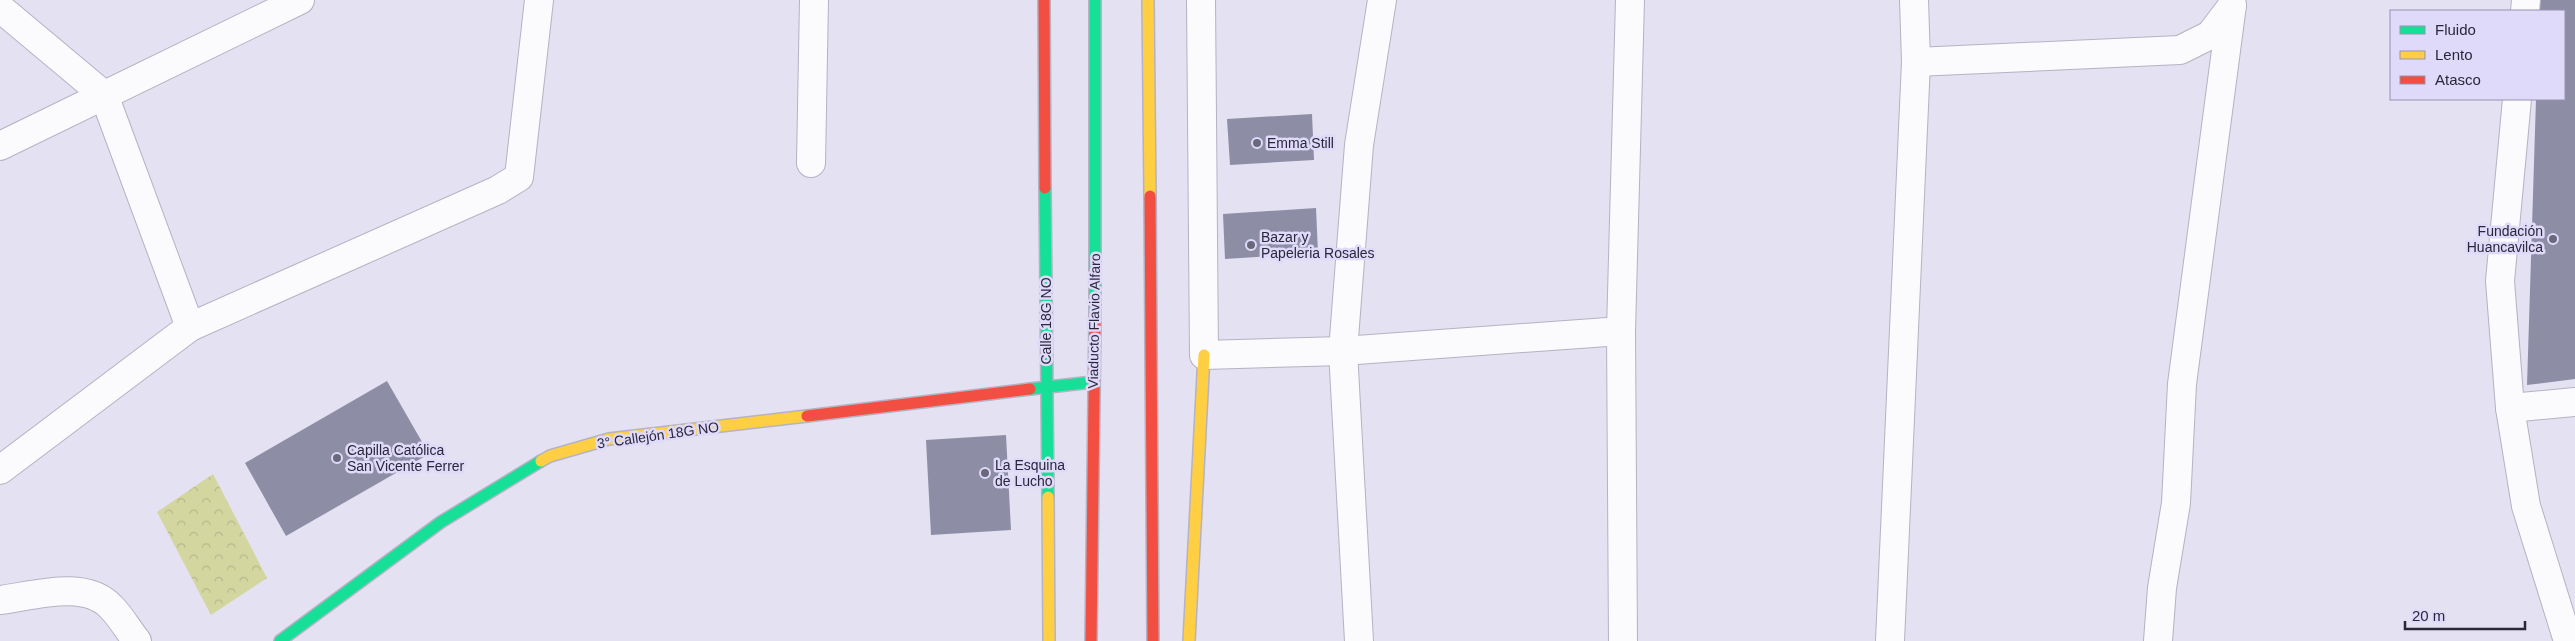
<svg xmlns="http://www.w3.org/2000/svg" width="2575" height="641" viewBox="0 0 2575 641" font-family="Arial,sans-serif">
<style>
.park{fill:url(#park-crowns)}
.building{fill:#8d8ea6}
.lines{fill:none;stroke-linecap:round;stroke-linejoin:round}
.street-casing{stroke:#b5b2c3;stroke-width:30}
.fast-casing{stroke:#b5b2c3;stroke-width:14}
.slow-casing{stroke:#b5b2c3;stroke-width:14}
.jam-casing{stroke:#b5b2c3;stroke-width:14}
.street{stroke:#fbfafd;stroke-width:28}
.fast{stroke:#16e098;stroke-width:11}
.slow{stroke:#ffcf43;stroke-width:11}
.jam{stroke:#f24e42;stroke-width:11}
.poi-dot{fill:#6c687b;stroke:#dfdaf9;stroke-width:2}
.labels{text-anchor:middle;stroke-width:5;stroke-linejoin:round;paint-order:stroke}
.poi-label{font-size:14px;fill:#2b273b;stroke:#dfdaf9;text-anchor:start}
.street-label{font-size:14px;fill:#2b273b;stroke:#dfdaf9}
</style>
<defs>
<pattern id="park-crowns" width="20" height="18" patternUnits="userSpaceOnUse" patternTransform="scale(1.25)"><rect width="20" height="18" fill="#d4d6a0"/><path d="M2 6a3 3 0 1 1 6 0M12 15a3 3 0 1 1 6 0" fill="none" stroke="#b6b88b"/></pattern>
</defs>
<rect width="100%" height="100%" fill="#e4e1f2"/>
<polygon class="park" points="213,474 267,578 211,615 157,512"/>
<g class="building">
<polygon points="2540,0 2575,0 2575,379 2527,385 2536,99 2564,99 2564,11 2539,11"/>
<polygon points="1312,114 1314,160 1230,165 1227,119"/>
<polygon points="1316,208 1318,253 1225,259 1223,214"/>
<polygon points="387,381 429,454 286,536 245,463"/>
<polygon points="1006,435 1011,530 931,535 926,440"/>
</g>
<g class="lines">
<g class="street-casing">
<g id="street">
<polyline points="1201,0 1204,355 1343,351 1621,331"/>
<polyline points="0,8 104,95 190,327"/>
<polyline points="2525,11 2526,0"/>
<polyline points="1916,62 2180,50 2210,35 2232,6"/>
<polyline points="2517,99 2500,281 2510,408 2526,506 2568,641"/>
<polyline points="0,146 300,0"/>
<polyline points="811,163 814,0"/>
<polyline points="2510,408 2575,402"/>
<polyline points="0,470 190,327 498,190 519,177 539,0"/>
<path d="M0,600C33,596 85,579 111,607C121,617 128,630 137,641"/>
<polyline points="1359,641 1343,351 1359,145 1382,0"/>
<polyline points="1623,641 1621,331 1630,0"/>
<polyline points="1890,641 1916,62 1914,0"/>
<polyline points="2158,641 2162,588 2176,503 2182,384 2232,5"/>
</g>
</g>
<g class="fast-casing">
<g id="fast">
<polyline points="1045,188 1048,497"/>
<polyline points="1095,317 1095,0"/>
<polyline points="1030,389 1093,382"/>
<polyline points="280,641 441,522 541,461"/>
</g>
</g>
<g class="slow-casing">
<g id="slow">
<polyline points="1148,0 1150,196"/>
<polyline points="541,461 550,456 609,439 807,416"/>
<polyline points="1048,497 1049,641"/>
<polyline points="1189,641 1204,355"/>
</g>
</g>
<g class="jam-casing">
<g id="jam">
<polyline points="1044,0 1045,188"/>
<polyline points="1150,196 1153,641"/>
<polyline points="807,416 1030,389"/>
<polyline points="1091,641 1095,317"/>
</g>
</g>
<use href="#street" class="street"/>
<use href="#fast" class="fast"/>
<use href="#slow" class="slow"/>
<use href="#jam" class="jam"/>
</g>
<g class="poi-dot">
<circle cx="1257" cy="143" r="5"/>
<circle cx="2553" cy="239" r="5"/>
<circle cx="1251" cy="245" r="5"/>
<circle cx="337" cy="458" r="5"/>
<circle cx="985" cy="473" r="5"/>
</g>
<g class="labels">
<g class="poi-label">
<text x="1267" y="148">Emma Still</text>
<text x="2543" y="236" text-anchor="end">Fundación<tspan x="2543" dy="16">Huancavilca</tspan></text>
<text x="1261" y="242">Bazar y<tspan x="1261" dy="16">Papeleria Rosales</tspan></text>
<text x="347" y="455">Capilla Católica<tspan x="347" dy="16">San Vicente Ferrer</tspan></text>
<text x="995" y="470">La Esquina<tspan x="995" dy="16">de Lucho</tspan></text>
</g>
<g class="street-label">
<text transform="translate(1046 321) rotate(-90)" y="5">Calle 18G NO</text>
<text transform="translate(1094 321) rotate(-89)" y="5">Viaducto Flavio Alfaro</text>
<text transform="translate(658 435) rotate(-8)" y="5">3° Callejón 18G NO</text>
</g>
</g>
<rect x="2390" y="10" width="175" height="90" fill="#dfdaf9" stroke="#9792ad"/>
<rect x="2400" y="26" width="25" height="8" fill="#16e098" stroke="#9792ad"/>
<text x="2435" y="35" font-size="15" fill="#2b273b">Fluido</text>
<rect x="2400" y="51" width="25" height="8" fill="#ffcf43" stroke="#9792ad"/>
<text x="2435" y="60" font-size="15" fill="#2b273b">Lento</text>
<rect x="2400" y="76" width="25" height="8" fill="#f24e42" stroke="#9792ad"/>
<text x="2435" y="85" font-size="15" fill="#2b273b">Atasco</text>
<path d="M2405 621v8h120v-8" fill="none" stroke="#2b273b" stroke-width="2.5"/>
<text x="2412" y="621" font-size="15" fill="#2b273b" stroke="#dfdaf9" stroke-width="4" paint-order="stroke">20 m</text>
</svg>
